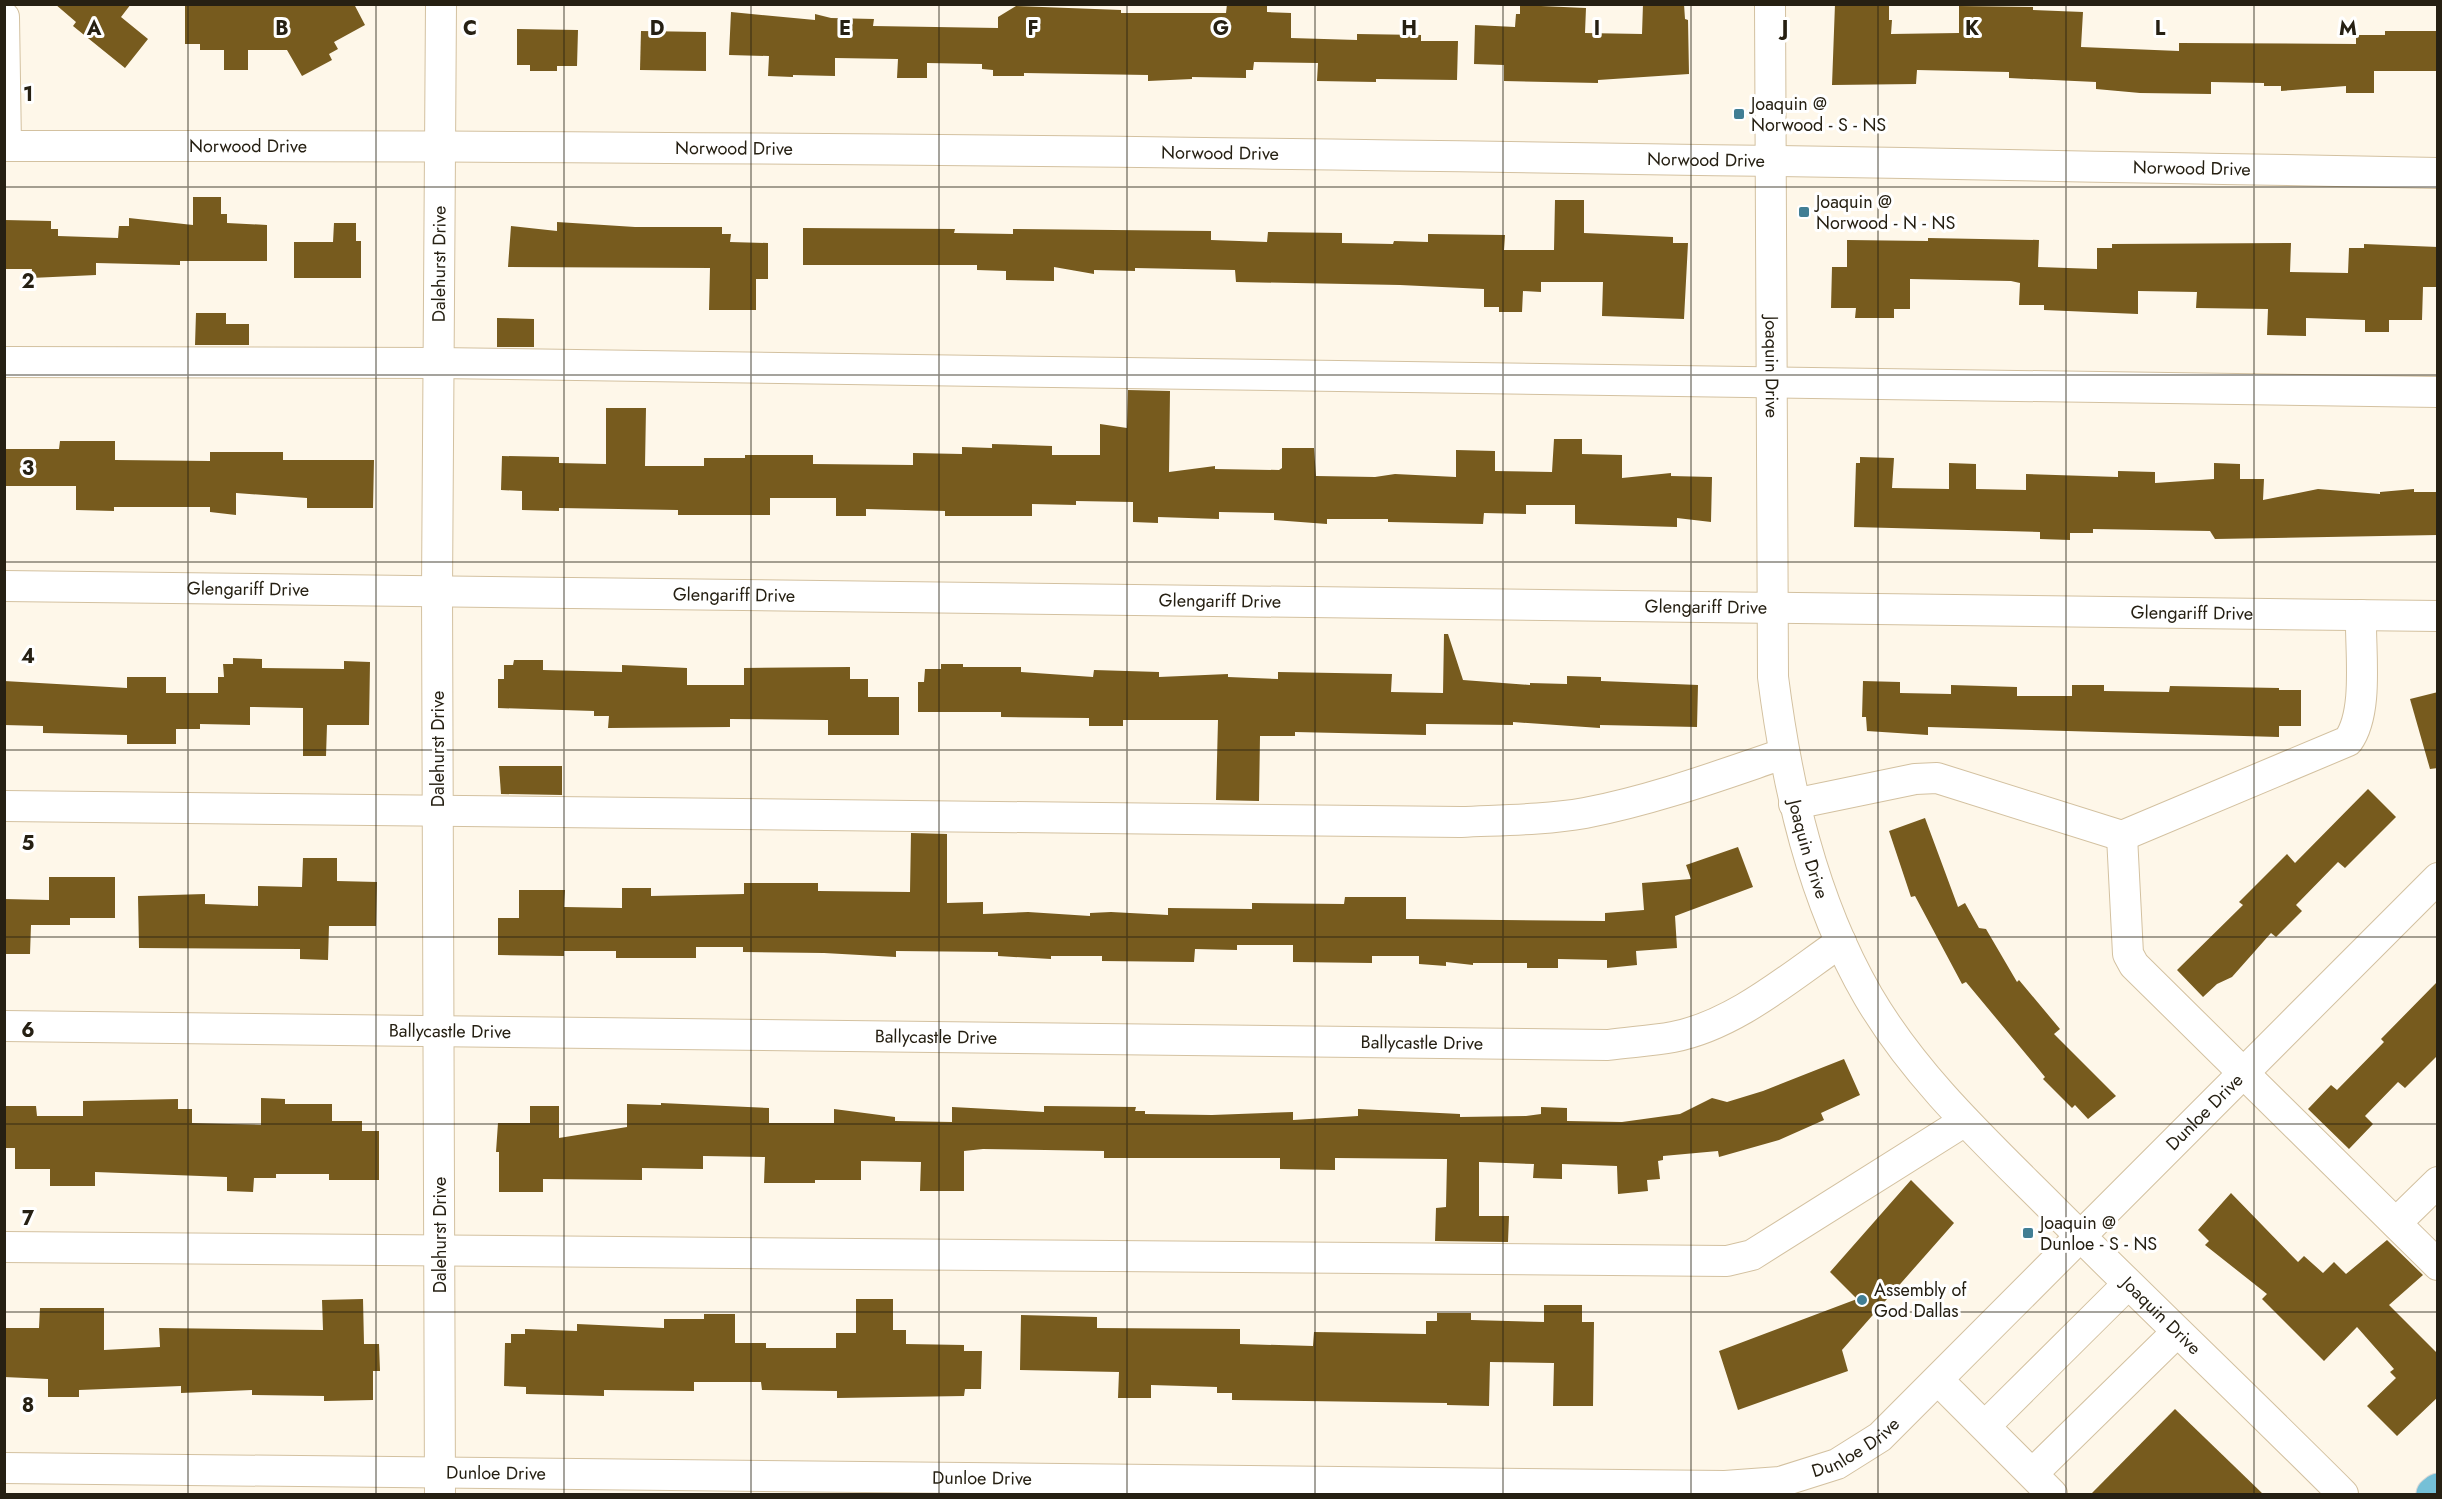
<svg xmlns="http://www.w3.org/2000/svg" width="2442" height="1499" viewBox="0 0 2442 1499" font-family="Jost,sans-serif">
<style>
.building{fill:#775b1e}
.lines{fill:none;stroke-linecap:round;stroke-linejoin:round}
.minor-casing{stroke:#d3c1a0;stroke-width:32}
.major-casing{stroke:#d8d7d5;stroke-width:35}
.minor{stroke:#fff;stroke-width:30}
.major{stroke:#75c0d7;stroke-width:33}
.grid{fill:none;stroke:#262013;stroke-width:1.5;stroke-opacity:0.55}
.poi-dot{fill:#417e94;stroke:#fff;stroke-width:2}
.labels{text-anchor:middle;stroke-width:6;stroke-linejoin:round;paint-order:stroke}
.poi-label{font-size:18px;fill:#262013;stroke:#fff;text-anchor:start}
.street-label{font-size:18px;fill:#262013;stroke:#fff}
.grid-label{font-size:20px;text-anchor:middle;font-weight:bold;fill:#262013;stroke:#fff;stroke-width:6;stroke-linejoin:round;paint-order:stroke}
</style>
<rect width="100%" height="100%" fill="#fef7e9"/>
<g class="building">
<polygon points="55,4 131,4 121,17 148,39 125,68 73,26 76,22"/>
<polygon points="185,4 354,4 365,25 334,42 338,49 329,54 332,60 302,76 287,50 248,50 248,70 224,70 224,50 200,50 200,44 185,44"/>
<polygon points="1227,4 1267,4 1267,12 1291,13 1291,38 1357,40 1357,34 1421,35 1421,41 1458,41 1457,80 1376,79 1376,82 1317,81 1318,63 1254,62 1253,70 1246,70 1246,78 1192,77 1192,79 1148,81 1148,75 1024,73 1024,76 993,76 993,70 982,69 982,64 927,63 927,78 897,78 898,59 835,58 835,76 793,75 793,77 768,76 769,56 729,55 731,12 815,20 815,14 831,18 874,19 873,26 998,28 998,17 1016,6 1121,10 1121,13 1226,13"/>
<polygon points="1643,4 1684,4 1685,19 1688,20 1689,74 1598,80 1598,83 1504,81 1504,65 1474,64 1475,25 1515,27 1516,14 1520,14 1520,5 1586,8 1585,33 1642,34"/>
<polygon points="1835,4 1889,4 1889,20 1892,20 1891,34 1959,33 1959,6 2033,7 2033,10 2083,12 2081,47 2179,51 2179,43 2356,44 2356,35 2385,35 2385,31 2438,31 2438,71 2374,71 2374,93 2346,93 2346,86 2281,91 2281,86 2264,86 2264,83 2211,82 2211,94 2140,93 2096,89 2096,82 2009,78 2009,72 1917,70 1916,84 1832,85"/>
<polygon points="517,29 578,30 577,66 557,66 557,71 530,71 530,65 517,65"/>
<polygon points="641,31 706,32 706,71 640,70"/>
<polygon points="193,197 221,197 221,214 227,214 227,223 267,225 267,261 180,261 180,265 96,263 96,275 31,278 32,269 4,269 4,220 51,221 51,229 58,229 58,236 118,238 119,226 129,226 129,218 193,225"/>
<polygon points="1555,200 1584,200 1584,233 1673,237 1673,243 1688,243 1684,319 1602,316 1603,282 1541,282 1541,292 1523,291 1522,312 1499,312 1499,307 1484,307 1484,289 1400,285 1236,282 1235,270 1135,268 1135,271 1094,270 1094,274 1054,267 1054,281 1006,280 1006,271 977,270 977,265 803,265 803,228 955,229 954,233 1013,234 1013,229 1211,231 1211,240 1267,242 1268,232 1342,233 1342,243 1393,244 1394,241 1428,242 1428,234 1505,235 1504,250 1554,250"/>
<polygon points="557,222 635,227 722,227 722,234 731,234 730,242 768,243 768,279 756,279 756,310 709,310 710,268 508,267 511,226 557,231"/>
<polygon points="334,223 356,223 356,241 361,241 361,278 294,278 294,242 333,242"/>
<polygon points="1928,238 2039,240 2038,267 2097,269 2097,248 2112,248 2112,244 2291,243 2290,272 2348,273 2349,248 2364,248 2364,244 2438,247 2438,287 2423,287 2422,320 2389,320 2389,332 2365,332 2365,320 2306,318 2306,336 2267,335 2268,309 2196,308 2197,292 2138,291 2138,314 2044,310 2044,305 2019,305 2020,283 2011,281 1910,279 1910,309 1894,309 1894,318 1855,318 1856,308 1831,308 1832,267 1847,267 1847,240 1928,241"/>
<polygon points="196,313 226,313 226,324 249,324 249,345 195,345"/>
<polygon points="497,318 534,319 534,347 497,347"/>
<polygon points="1128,390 1170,391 1169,472 1215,466 1215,469 1279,470 1282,468 1282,448 1314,448 1316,476 1375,477 1395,474 1456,477 1456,450 1495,451 1495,471 1552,472 1554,439 1582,439 1582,454 1622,455 1622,478 1671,473 1671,476 1712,477 1711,522 1677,518 1677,527 1575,524 1575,505 1526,505 1526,514 1484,513 1483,524 1388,522 1388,519 1327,519 1327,524 1274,520 1274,513 1219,512 1219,519 1158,517 1158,523 1133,522 1133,502 1076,501 1076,505 1032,504 1032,516 945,516 945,511 866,509 866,516 836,516 836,498 770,498 770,515 678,515 678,510 559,508 559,511 522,510 522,491 501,490 502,456 559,457 559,463 606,464 606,408 646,408 645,466 704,466 704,458 745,458 745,455 813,455 813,464 913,465 913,453 962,454 962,447 992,448 992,444 1052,446 1052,455 1100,455 1100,424 1127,428"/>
<polygon points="60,441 115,441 115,460 210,461 210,452 283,452 283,460 374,460 373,508 307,508 307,498 236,493 236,515 210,512 210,507 114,507 114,511 76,510 76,486 4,486 4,449 59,449"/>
<polygon points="1860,457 1894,458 1892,488 1949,489 1949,463 1976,464 1976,489 2026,490 2026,474 2118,477 2118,471 2155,472 2155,483 2214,479 2214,463 2240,464 2240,479 2264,479 2263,500 2318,489 2380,494 2380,492 2414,489 2414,492 2438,492 2438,535 2215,539 2210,531 2093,529 2093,533 2070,533 2070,540 2040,539 2040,532 1854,527 1856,463 1860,463"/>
<polygon points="1444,634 1448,634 1463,680 1530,685 1530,683 1567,684 1567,676 1601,677 1601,681 1698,685 1697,727 1600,725 1600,728 1513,722 1513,725 1426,724 1426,735 1295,732 1295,736 1260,736 1259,801 1216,800 1218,720 1123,720 1123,726 1089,726 1089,718 1001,717 1001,712 918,712 918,682 924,682 925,669 941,669 941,664 963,664 963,667 1021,667 1021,672 1093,677 1094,670 1159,672 1159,677 1228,674 1228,677 1278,679 1278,672 1392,674 1391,692 1443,693"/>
<polygon points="233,658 262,659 262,668 344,669 344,661 370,662 369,725 327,725 326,756 303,756 303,708 250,707 250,725 200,724 200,729 176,729 176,744 127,744 127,735 43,733 43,726 4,725 4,681 127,688 127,677 166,677 166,693 218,693 218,677 224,677 223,664 233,664"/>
<polygon points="514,660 543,660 543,670 622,672 622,665 687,668 687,685 744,685 744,668 850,667 850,679 868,679 868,697 899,697 899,735 828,735 828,720 730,719 730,727 608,728 609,716 594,716 594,711 498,708 498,679 504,679 504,665 513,665"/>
<polygon points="1863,681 1900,682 1900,693 1951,694 1951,685 2017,687 2017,696 2072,696 2072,685 2104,685 2104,691 2169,692 2170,686 2279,688 2279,690 2301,690 2301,726 2279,726 2279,737 1928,727 1928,735 1867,731 1866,717 1862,717"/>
<polygon points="2438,692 2438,768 2430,769 2410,699"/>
<polygon points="499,766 562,766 562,795 501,794"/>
<polygon points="2368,789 2396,817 2345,868 2338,862 2296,905 2302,911 2276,937 2271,933 2232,977 2217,984 2203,997 2177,970 2243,905 2239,902 2287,854 2295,863"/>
<polygon points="1925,818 1958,907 1965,903 1979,928 1986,929 2017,982 2019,980 2060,1029 2054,1034 2116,1096 2088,1119 2075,1105 2072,1108 2043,1079 2045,1077 1966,982 1962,984 1915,896 1911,897 1889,831"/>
<polygon points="911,833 947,834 947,903 983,902 983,914 1028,912 1090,916 1090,913 1111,912 1168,915 1168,908 1252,909 1252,903 1344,904 1345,897 1406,897 1406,919 1605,921 1605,913 1644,910 1642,883 1691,879 1686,865 1738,847 1753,887 1675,916 1677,948 1636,951 1637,965 1607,968 1607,960 1558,959 1558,968 1527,968 1527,963 1473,963 1473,965 1446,962 1446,966 1419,964 1419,956 1372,956 1372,963 1293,962 1293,945 1237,945 1237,950 1195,949 1194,962 1102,961 1102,956 1051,956 1051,959 998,956 998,952 896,951 896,957 824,953 743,952 743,947 696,947 696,958 616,958 616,951 564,951 564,956 498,955 498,918 519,918 519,890 565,890 564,907 622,908 622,888 651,888 651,896 744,894 744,883 818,883 818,891 910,892"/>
<polygon points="303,858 337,858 337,881 377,882 376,926 329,926 328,960 300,959 300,949 139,948 138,896 205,894 205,904 258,906 258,886 302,887"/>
<polygon points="49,877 115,877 115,918 70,918 70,925 31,925 30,954 4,954 4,899 49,900"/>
<polygon points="2438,981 2438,1055 2405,1088 2398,1082 2365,1116 2373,1124 2349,1149 2308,1109 2331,1085 2337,1090 2384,1042 2381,1039"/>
<polygon points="1844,1059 1860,1095 1821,1113 1824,1120 1779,1140 1719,1157 1718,1151 1663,1156 1663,1160 1658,1161 1660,1179 1647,1180 1648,1191 1618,1194 1617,1166 1562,1164 1562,1179 1533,1178 1534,1164 1479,1162 1479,1216 1509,1216 1508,1242 1435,1241 1436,1208 1446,1207 1447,1159 1335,1158 1335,1170 1280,1169 1280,1158 1104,1158 1104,1151 983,1149 964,1151 964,1191 920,1191 921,1162 861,1161 861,1180 815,1180 815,1183 764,1183 765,1157 703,1156 703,1169 642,1168 642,1180 543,1179 543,1192 499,1192 499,1152 496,1152 498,1123 530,1123 530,1106 559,1106 559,1138 627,1127 627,1104 661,1105 661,1103 769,1108 769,1123 834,1123 834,1109 895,1117 895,1121 952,1122 952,1107 1044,1112 1044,1106 1136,1107 1135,1111 1145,1111 1145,1114 1212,1115 1293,1112 1293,1120 1358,1116 1358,1109 1460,1114 1460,1117 1526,1116 1541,1114 1541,1107 1567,1108 1567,1121 1622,1122 1680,1114 1712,1098 1727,1102 1763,1091"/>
<polygon points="261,1098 285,1099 285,1104 332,1104 332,1121 362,1121 362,1131 379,1131 379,1180 329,1180 329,1174 276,1174 276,1178 254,1178 253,1192 227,1191 227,1177 95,1172 95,1186 50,1186 50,1169 15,1169 15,1148 4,1148 4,1106 36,1106 37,1116 83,1116 83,1101 178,1099 178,1109 192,1109 192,1123 261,1125"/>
<polygon points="1911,1180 1954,1223 1842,1350 1848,1371 1738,1410 1719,1351 1857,1299 1830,1272"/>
<polygon points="2231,1193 2298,1262 2304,1256 2323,1273 2334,1262 2346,1274 2387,1240 2423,1275 2389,1305 2438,1354 2438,1397 2397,1436 2367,1406 2396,1378 2390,1372 2394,1369 2357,1327 2324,1361 2262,1299 2267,1294 2205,1245 2209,1241 2198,1230"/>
<polygon points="363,1299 364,1344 379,1344 380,1371 373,1371 373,1400 324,1401 324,1396 252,1395 252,1390 181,1393 181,1386 79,1390 79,1397 48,1397 48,1379 4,1377 4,1328 39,1328 40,1308 104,1308 104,1350 160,1347 159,1328 323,1330 322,1300"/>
<polygon points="856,1299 893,1299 893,1330 906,1330 906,1344 964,1345 964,1351 982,1351 981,1389 965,1389 964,1396 837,1398 837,1391 762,1390 761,1382 694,1382 694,1391 604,1390 604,1396 526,1394 526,1387 504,1386 505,1343 511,1343 511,1334 525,1334 525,1329 577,1331 577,1324 664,1328 664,1319 704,1319 704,1314 735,1314 735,1343 766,1343 766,1348 836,1348 836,1333 856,1333"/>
<polygon points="1544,1305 1582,1305 1582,1322 1594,1322 1593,1406 1553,1406 1554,1363 1490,1362 1489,1406 1447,1405 1447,1403 1232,1400 1232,1393 1217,1393 1217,1387 1151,1385 1151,1398 1118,1398 1119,1372 1020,1370 1021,1315 1097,1317 1097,1328 1240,1329 1240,1344 1313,1346 1314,1332 1426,1334 1426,1321 1437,1321 1437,1313 1471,1313 1471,1320 1544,1322"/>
<polygon points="2175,1409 2263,1494 2091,1494"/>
</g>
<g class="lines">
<g class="minor-casing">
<g id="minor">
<path id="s1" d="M1770,4L1773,677C1787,787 1812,899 1868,996C1916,1078 1986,1142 2053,1209C2149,1305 2247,1398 2343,1494"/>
<polyline points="4,17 6,146"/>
<path id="s2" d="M4,146C816,145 1627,157 2438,173"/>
<polyline points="4,362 438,363 2438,392"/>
<path id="s3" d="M4,586L2438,616"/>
<path d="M1794,804L1915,779L1937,778L2122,836L2348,741C2369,712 2360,651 2361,615"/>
<path d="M4,806L1461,822C1503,820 1545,820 1585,813C1653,800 1718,776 1783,754"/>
<polyline points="2122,836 2128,954 2134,965 2438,1265"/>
<path id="s4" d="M4,1026L1608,1045C1629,1042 1652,1041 1673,1037C1735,1025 1790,977 1841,942"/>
<polyline points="2396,1223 2438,1182"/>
<polyline points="4,1247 1727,1261 1752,1255 1965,1121"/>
<polyline points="1939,1381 2052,1494"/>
<polyline points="1986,1425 2127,1285"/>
<path id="s5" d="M4,1468L1725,1486L1780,1482L1837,1464L1880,1437L2438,878"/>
<polyline points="2033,1473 2177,1332"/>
<path id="s6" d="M440,1494L437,590L441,4"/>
</g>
</g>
<g class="major-casing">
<polyline id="major" points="2433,1494 2438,1490"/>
</g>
<use href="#minor" class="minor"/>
<use href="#major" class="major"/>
</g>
<path class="grid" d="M188,4V1494M376,4V1494M564,4V1494M751,4V1494M939,4V1494M1127,4V1494M1315,4V1494M1503,4V1494M1691,4V1494M1878,4V1494M2066,4V1494M2254,4V1494M4,187H2438M4,375H2438M4,562H2438M4,750H2438M4,937H2438M4,1124H2438M4,1312H2438"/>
<g class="poi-dot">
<rect x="1733" y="108" width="12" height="12" rx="3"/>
<rect x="1798" y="206" width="12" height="12" rx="3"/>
<rect x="2022" y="1227" width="12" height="12" rx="3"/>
<circle cx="1862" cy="1300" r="6"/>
</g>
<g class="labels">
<g class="poi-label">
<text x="1751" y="110">Joaquin @<tspan x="1751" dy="21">Norwood - S - NS</tspan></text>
<text x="1816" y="208">Joaquin @<tspan x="1816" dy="21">Norwood - N - NS</tspan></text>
<text x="2040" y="1229">Joaquin @<tspan x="2040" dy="21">Dunloe - S - NS</tspan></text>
<text x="1874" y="1296">Assembly of<tspan x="1874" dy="21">God Dallas</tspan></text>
</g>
<g class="street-label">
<text dy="6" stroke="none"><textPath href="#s2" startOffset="244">Norwood Drive</textPath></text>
<text dy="6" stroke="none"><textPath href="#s2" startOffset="730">Norwood Drive</textPath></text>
<text dy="6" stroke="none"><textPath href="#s2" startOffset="1216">Norwood Drive</textPath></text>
<text dy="6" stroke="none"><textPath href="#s2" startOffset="1702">Norwood Drive</textPath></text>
<text dy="6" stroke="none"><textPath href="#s2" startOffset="2188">Norwood Drive</textPath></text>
<text dy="6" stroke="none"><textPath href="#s6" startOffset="1230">Dalehurst Drive</textPath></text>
<text dy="6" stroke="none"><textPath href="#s1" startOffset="363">Joaquin Drive</textPath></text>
<text dy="6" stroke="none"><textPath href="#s3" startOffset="244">Glengariff Drive</textPath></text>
<text dy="6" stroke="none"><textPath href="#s3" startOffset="730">Glengariff Drive</textPath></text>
<text dy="6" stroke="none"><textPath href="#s3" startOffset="1216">Glengariff Drive</textPath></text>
<text dy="6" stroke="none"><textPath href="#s3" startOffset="1702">Glengariff Drive</textPath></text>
<text dy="6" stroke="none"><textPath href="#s3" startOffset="2188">Glengariff Drive</textPath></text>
<text transform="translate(438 749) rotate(-90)" y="6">Dalehurst Drive</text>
<text dy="6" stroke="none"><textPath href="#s1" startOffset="849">Joaquin Drive</textPath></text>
<text dy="6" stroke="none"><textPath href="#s4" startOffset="446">Ballycastle Drive</textPath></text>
<text dy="6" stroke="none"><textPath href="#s4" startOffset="932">Ballycastle Drive</textPath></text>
<text dy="6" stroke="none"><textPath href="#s4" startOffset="1418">Ballycastle Drive</textPath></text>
<text dy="6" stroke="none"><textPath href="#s5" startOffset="2346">Dunloe Drive</textPath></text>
<text transform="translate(440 1235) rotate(-90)" y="6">Dalehurst Drive</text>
<text dy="6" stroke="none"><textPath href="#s1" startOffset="1443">Joaquin Drive</textPath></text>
<text dy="6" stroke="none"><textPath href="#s5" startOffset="1860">Dunloe Drive</textPath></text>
<text dy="6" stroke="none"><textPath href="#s5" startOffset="492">Dunloe Drive</textPath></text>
<text dy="6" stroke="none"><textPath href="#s5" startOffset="978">Dunloe Drive</textPath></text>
</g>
</g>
<g class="grid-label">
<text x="94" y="35">A</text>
<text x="282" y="35">B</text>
<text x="470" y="35">C</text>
<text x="657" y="35">D</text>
<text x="845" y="35">E</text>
<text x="1033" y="35">F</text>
<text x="1221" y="35">G</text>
<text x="1409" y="35">H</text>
<text x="1597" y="35">I</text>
<text x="1785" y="35">J</text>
<text x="1972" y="35">K</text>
<text x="2160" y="35">L</text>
<text x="2348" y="35">M</text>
<text x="28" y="101">1</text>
<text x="28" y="288">2</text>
<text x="28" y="475">3</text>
<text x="28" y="663">4</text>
<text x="28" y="850">5</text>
<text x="28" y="1037">6</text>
<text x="28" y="1225">7</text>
<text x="28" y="1412">8</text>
</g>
<rect width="2442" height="1499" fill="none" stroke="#262013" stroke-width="12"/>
</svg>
